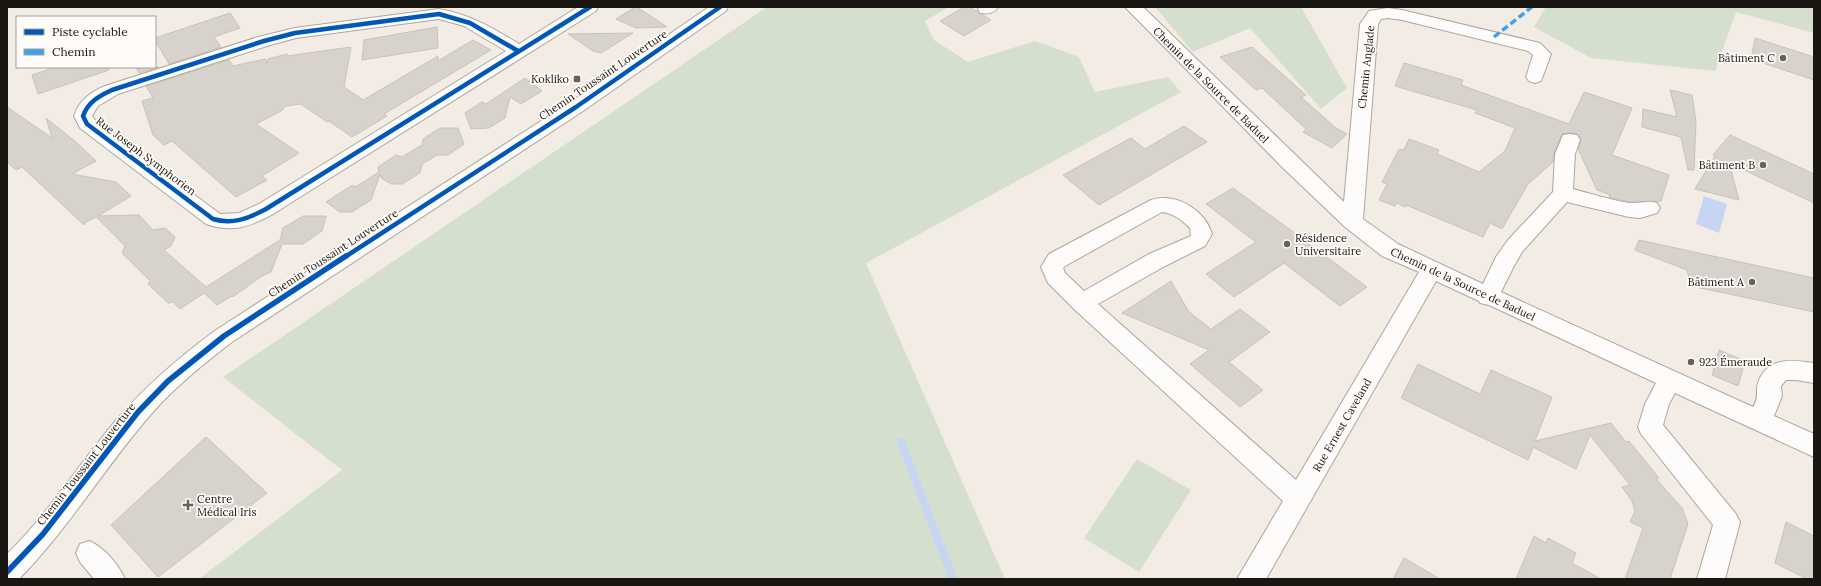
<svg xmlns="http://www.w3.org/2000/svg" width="1821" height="586" viewBox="0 0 1821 586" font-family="Lora,serif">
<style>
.green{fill:#d4e0cd}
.water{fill:#c7d5f2}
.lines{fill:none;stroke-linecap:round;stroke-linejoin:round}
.stream{stroke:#c7d5f2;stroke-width:8}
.building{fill:#d8d2cc;stroke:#c7c2bc}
.minor-casing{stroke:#aca6a0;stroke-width:2}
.minor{fill:#fdfcfb;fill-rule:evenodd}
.quiet{stroke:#3da2ea;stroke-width:3.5;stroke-dasharray:7 3.5;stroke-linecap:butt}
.cycleway-far1-casing{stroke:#fefbf8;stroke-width:6}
.cycleway-casing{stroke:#fefbf8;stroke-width:8}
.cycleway-far1{stroke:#0057b8;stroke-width:4.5}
.cycleway{stroke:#0057b8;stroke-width:5.5}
.poi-dot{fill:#66615c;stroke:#fefbf8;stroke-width:1.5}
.labels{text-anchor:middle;stroke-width:3.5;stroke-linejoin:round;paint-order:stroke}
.poi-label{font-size:11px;fill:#1a1612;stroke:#fefbf8;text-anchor:end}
.street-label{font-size:11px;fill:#1a1612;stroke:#fefbf8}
</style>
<rect width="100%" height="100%" fill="#f3ece5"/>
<g class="green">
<polygon points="767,7 949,7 925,21 934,40 968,62 1035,41 1079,57 1095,92 1168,77 1181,92 866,263 1005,579 199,579 342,470 223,377"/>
<polygon points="1155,7 1301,7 1347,88 1321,109 1250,28 1193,52"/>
<polygon points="1546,7 1814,7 1814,33 1736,12 1715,71 1591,58 1534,27"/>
<polygon points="1137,459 1191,490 1139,572 1084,538"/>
</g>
<polygon class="water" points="1704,196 1727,204 1719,233 1696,224"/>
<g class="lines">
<polyline class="stream" points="901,442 953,579"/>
</g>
<g class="building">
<polygon points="635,7 637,7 667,27 636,28 616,19"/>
<polygon points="964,7 970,7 991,20 964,36 940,21"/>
<polygon points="230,13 240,28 214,37 221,47 169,64 156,42 158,42 155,38"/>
<polygon points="437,27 438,48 362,60 364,40"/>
<polygon points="633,33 601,53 593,51 568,34"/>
<polygon points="1755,38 1814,57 1814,80 1751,59"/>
<polygon points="473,40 491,50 384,114 387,116 352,137 329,121 327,122 301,104 286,106 281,111 256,124 299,153 262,176 267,180 236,197 172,141 164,145 153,135 142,101 153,98 146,86 229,60 233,66 265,59 267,63 268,59 287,54 287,56 351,47 344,87 363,100 438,56 438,61"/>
<polygon points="1252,47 1306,95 1301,97 1336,128 1347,134 1332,148 1303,132 1306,129 1262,88 1256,90 1220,57"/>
<polygon points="1404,63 1463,80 1461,85 1569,124 1584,92 1632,108 1612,155 1669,175 1661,201 1629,202 1609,197 1610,195 1597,190 1578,149 1581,139 1577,134 1570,133 1562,134 1554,153 1553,162 1528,184 1502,229 1490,223 1483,237 1406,205 1405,207 1397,203 1395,206 1379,200 1387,184 1382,182 1399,149 1404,150 1409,139 1439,150 1437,154 1479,172 1505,151 1515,128 1475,113 1477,110 1395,86"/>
<polygon points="56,67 108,67 109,70 38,94 32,75"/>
<polygon points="136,67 159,67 139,73"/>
<polygon points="525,78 542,91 521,104 510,97 505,118 489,128 471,129 465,113 482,102 486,104"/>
<polygon points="1670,90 1692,95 1696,122 1694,170 1688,170 1681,137 1642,127 1643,109 1677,117"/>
<polygon points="7,107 52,138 46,118 76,142 96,161 72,174 116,182 131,196 98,216 139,215 153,230 165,228 175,237 171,246 164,250 206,287 280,240 283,228 303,216 326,216 322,231 303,244 282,244 271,272 262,276 234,296 230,297 217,305 204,293 180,309 173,302 168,303 148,284 150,281 122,253 125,246 96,217 86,222 84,225 22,167 16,170 7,162"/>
<polygon points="1184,126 1207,142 1099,205 1063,175 1131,138 1145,149"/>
<polygon points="440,128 458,128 464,144 448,155 437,155 422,164 420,173 402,184 391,184 381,178 380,174 371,200 352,212 340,212 326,202 351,186 357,186 379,172 378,167 396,155 402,157 422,145 423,139"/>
<polygon points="1730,135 1814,174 1814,203 1729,163 1739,200 1695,189 1715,156 1713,155"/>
<polygon points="1233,188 1300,237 1367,287 1340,306 1284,263 1234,297 1206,274 1256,242 1206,204"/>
<polygon points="1639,240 1814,278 1814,312 1691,286 1687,270 1635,250"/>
<polygon points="1171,281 1189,312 1211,329 1240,309 1270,332 1229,362 1263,390 1240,407 1190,364 1209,350 1122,313"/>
<polygon points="1719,350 1745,361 1738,386 1712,375"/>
<polygon points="1418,364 1480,394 1491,370 1552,397 1535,441 1611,423 1626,442 1629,441 1659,478 1656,479 1682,508 1688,524 1670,579 1625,579 1643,528 1630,522 1635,511 1632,501 1622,487 1630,485 1590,435 1576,469 1533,447 1528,460 1401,398"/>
<polygon points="206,437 267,493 158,577 111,525"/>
<polygon points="1786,522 1814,536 1814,579 1807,579 1775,563"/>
<polygon points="1534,536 1546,543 1548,538 1576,553 1572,563 1601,579 1516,579"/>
<polygon points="1404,558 1440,579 1393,579"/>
</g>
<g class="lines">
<g class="minor-casing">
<g id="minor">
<path d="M578,7H598L596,11L273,214C249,227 233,233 206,224L80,128L74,116C79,100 91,92 105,86L258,37L295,28L439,9C469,14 493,28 519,44ZM439,19L464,26L506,51L259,204L239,213L220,214L95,120L92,116L98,106L118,94L270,45L296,38Z"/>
<path d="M709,7H728L726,11L583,111L232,342C201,366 171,390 146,420C102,472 67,530 19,579H7V554C47,515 77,467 113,424C143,388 178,358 216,330L569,103Z"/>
<path d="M979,7H998C994,14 987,14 980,13L978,9Z"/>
<path d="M1125,7H1143L1344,202L1360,24L1369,11L1388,8L1402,10L1540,43L1551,54L1541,81L1535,83L1529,81L1526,77L1533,55L1528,51L1402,20L1388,18L1381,19L1378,24L1363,219L1398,244L1483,284L1496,257L1508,240L1553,192L1555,154L1563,135L1570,134L1577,135L1580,140L1575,154L1573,189C1592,194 1611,200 1629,203C1639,204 1648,200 1657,203L1660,208L1657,213L1640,218L1629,217L1567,202L1522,252L1514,266L1501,292L1753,407C1760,396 1755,391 1758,383C1767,356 1792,360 1814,363V383L1796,380H1786L1781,386L1782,396L1774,416L1814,434V457L1675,393L1669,404L1663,425L1736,514L1740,522L1725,579H1697L1713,525L1641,434L1638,427L1645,404L1656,383L1489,305L1480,303L1479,301L1436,281L1266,579H1237L1283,501L1074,309L1048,283L1041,267L1049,254L1151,200C1176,192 1205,210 1212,234L1205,246L1165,266L1098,304L1296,480L1419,272L1382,256L1345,227L1281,166ZM1162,212C1173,213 1183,221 1190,228L1191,236L1149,254L1084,291L1065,273L1063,268L1065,266Z"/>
<path d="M89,541C104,547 118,564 125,579H94L80,562L76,553L80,544Z"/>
</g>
</g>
<use href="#minor" class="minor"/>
<polyline class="quiet" points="1494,37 1532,7"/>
<g class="cycleway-far1-casing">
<g id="cycleway-far1">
<path d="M518,51L470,23L439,14L295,33L264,41L112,90C99,96 88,102 83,116L87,124L213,219C233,225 249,218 266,209L590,7"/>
<polyline points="345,257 576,107 720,7"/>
</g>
</g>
<g class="cycleway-casing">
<polyline id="cycleway" points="7,572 43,534 138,412 168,381 224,336 346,256"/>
</g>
<use href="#cycleway-far1" class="cycleway-far1"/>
<use href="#cycleway" class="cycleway"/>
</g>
<g class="poi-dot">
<circle cx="1783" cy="58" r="4"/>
<rect x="573" y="75" width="8" height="8" rx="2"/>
<circle cx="1763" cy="165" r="4"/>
<circle cx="1287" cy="244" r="4"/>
<circle cx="1752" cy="282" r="4"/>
<circle cx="1691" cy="362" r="4"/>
<path d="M186 499h4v4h4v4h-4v4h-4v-4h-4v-4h4z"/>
</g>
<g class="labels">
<g class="poi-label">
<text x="1775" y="62">Bâtiment C</text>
<text x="569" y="83">Kokliko</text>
<text x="1755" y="169">Bâtiment B</text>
<text x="1295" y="242" text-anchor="start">Résidence<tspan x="1295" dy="13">Universitaire</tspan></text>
<text x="1744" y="286">Bâtiment A</text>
<text x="1699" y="366" text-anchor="start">923 Émeraude</text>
<text x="197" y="503" text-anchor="start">Centre<tspan x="197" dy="13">Médical Iris</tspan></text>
</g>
<g class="street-label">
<text transform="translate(1366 67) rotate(-84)" y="4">Chemin Anglade</text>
<text transform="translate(603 75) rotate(-34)" y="4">Chemin Toussaint Louverture</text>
<text transform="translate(1211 85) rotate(45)" y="4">Chemin de la Source de Baduel</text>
<text transform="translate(146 156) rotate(37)" y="4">Rue Joseph Symphorien</text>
<text transform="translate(333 253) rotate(-33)" y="4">Chemin Toussaint Louverture</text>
<text transform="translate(1463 284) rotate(25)" y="4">Chemin de la Source de Baduel</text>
<text transform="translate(1342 425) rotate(-60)" y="4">Rue Ernest Caveland</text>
<text transform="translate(86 464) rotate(-52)" y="4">Chemin Toussaint Louverture</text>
</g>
</g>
<rect width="1821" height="586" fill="none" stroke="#1a1612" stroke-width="16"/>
<rect x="16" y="16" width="140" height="52" fill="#fefbf8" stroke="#a39f9c"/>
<rect x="24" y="29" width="20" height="6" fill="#0057b8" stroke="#a39f9c"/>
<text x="52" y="36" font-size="12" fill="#1a1612">Piste cyclable</text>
<rect x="24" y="49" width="20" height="6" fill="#3da2ea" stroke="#a39f9c"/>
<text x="52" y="56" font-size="12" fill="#1a1612">Chemin</text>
</svg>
